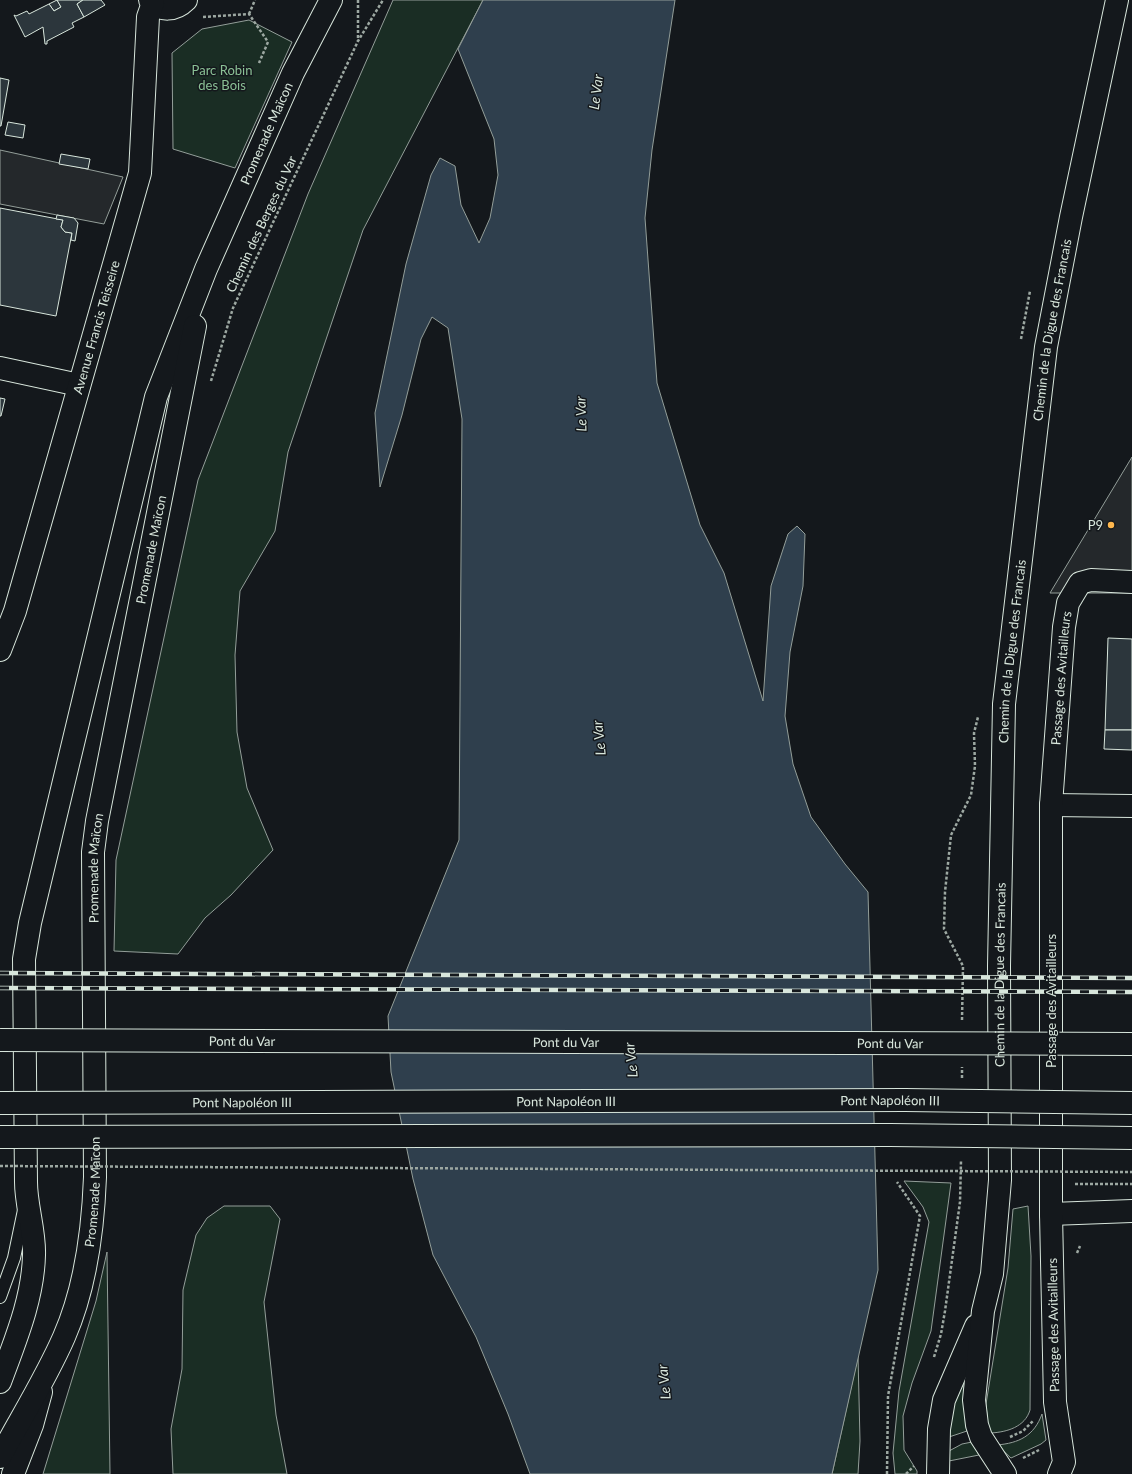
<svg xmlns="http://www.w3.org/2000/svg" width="1132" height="1474" viewBox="0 0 1132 1474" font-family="Lato,sans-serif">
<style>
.green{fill:#1a2d24;stroke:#939e99}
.parking{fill:#24282b;stroke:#939e99}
.water{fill:#2f3f4d;stroke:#939e99}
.building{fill:#2c363c;stroke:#d8e6dc}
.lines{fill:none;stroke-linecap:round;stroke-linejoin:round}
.lane-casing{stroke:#d8e6dc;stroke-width:14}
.street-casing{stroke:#d8e6dc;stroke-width:24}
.secondary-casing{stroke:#d8e6dc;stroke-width:24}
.primary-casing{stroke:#d8e6dc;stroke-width:24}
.path{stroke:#9da8a2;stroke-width:2.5;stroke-dasharray:3 2;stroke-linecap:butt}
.lane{stroke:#14181c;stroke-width:12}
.street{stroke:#14181c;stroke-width:22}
.secondary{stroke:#14181c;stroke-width:22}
.primary{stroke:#14181c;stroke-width:22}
.rail-casing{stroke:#d8e6dc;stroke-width:4.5}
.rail{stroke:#14181c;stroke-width:3;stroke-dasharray:9;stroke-linecap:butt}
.primary-bridge-casing{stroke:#d8e6dc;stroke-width:24;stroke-linecap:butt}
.path-bridge{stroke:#9da8a2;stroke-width:2.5;stroke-dasharray:3 2;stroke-linecap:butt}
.primary-bridge{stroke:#14181c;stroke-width:22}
.poi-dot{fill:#ffb74d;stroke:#14181c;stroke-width:1.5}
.labels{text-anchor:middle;stroke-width:3;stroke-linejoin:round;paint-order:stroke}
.park-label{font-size:13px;fill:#8ac095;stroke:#14181c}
.street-label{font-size:13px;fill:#d8e6dc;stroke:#14181c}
.poi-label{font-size:13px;fill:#d8e6dc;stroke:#14181c;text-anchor:end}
.water-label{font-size:14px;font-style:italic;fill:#d8e6dc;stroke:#14181c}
</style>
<rect width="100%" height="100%" fill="#14181c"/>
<g class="green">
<polygon points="393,0 483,0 363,230 288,452 275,531 240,591 235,655 237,732 247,788 273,850 231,895 205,918 178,954 114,951 116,860 198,480 308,194"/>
<polygon points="249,20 292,42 235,168 173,149 172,53 202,29"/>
<polygon points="904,1181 951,1183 931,1331 912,1383 903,1416 904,1450 917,1471 917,1474 895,1474 893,1453 899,1391 929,1222 923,1207"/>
<polygon points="224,1206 270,1206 280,1219 264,1302 276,1415 287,1474 173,1474 171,1429 182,1369 183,1290 196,1235 207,1218"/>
<path d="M1028,1206L1031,1256L1030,1410C1025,1427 1007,1432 991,1433L988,1426L986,1404L1008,1268L1013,1209Z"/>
<polygon points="107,1252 110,1474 43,1474 96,1301"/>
<polygon points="858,1356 860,1441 858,1474 832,1474"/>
<polygon points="966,1369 965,1417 967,1431 949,1437 952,1408"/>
<path d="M1042,1414L1046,1440L1041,1444L1011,1458L997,1445C1019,1443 1034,1436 1042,1414Z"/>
<polygon points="972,1442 979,1455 949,1461 949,1451 962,1444"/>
</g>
<g class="parking">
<polygon points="0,150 123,177 104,224 0,204"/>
<polygon points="1132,457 1132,593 1050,593"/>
</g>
<polygon class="water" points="483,0 675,0 652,150 645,218 657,383 700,525 724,573 763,701 771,586 788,534 797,526 805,534 803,586 790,652 785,716 793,764 811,817 845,864 868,892 878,1270 832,1474 530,1474 508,1414 476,1337 433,1255 413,1179 391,1072 388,1016 459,840 462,419 448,328 432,317 421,339 402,415 380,487 375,413 406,264 431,175 440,158 455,166 461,205 479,243 490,218 498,175 494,139 458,49"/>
<g class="building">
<polygon points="57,0 61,7 54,11 49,4"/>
<polygon points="57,0 83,0 77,4 84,17 72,23 74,27 47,41 47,44 45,44 43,27 25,37 14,15 16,16 27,11 29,14 49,4 54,11 61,7"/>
<polygon points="83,0 101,0 105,5 84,17 77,4"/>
<polygon points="0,78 9,80 1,126 0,126"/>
<polygon points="8,122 25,125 23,138 5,135"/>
<polygon points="61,154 90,159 88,169 59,164"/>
<polygon points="0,208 63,220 61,227 65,232 72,233 56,316 0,305"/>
<polygon points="57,215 74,218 78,223 75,241 71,240 72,233 65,232 61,227 63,220 56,219"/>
<polygon points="0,398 5,399 1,416 0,416"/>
<polygon points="1108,638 1132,639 1132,730 1105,730"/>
<polygon points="1105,730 1132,730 1132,750 1104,749"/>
</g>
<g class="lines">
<g class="lane-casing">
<polyline id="lane" points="0,1297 14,1258 24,1210"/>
</g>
<g class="street-casing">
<g id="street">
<path d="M150,0C161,12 175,11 186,0"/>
<polyline points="0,368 79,385"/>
<path id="s1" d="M0,650L15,611L140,173L148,17L153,3"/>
<polyline points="1051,805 1132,806"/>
<polyline points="1051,1214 1132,1211"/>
<polyline points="13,1474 32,1425 41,1392"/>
<path id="s2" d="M1059,1474L1064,1462L1055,1402L1051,1214V805L1064,627L1068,603L1080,583L1091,580L1132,582"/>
</g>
</g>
<g class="secondary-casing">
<g id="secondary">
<polyline points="938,1474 939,1429 944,1400 976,1326"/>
<path id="s3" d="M1005,1474L981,1437L977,1425L974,1400L983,1311L992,1274L1000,1180L999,966L1004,704L1046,347L1071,217L1117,0"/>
</g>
</g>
<g class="primary-casing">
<g id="primary">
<path id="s4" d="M0,1382C15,1341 33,1299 34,1255C35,1231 26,1206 26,1182L24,959L30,923L156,397L206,269L293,73L331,0"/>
<path id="s5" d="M0,1457C21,1418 46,1378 64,1337C86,1287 93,1231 95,1177L93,852L97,821L195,326"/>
</g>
</g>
<g class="path">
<polyline points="358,0 358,41"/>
<polyline points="249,14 255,0"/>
<polyline points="203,17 249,14 268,42 259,63"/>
<polyline points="1021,339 1030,291"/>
<polyline points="211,381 233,308 358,41 383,0"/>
<polyline points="962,1020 963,966 944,929 945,892 951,835 971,795 975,766 974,733 978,717"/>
<polyline points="962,1078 962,1067"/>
<polyline points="1075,1184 1132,1184"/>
<polyline points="1077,1253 1080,1246"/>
<polyline points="934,1357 941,1334 945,1311 960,1202 961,1161"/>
<polyline points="1010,1437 1023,1431 1033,1421"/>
<polyline points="1023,1458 1039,1450"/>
<polyline points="887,1474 888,1396 920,1216 897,1182"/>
<polyline points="906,1474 914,1466"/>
</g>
<use href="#lane" class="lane"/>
<use href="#street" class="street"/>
<use href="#secondary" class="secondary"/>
<use href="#primary" class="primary"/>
<g class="rail-casing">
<g id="rail">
<polyline points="0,973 1132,978"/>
<polyline points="0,988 1132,992"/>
</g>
</g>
<use href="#rail" class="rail"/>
<g class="primary-bridge-casing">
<g id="primary-bridge">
<path id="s6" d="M0,1040L1132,1044"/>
<path id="s7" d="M0,1103L905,1100L1132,1103"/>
<polyline points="0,1137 890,1135 1132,1138"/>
</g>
</g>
<polyline class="path-bridge" points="0,1166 1132,1172"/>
<use href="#primary-bridge" class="primary-bridge"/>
</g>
<circle class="poi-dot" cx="1111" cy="525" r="4"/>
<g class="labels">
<g class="park-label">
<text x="222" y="75">Parc Robin<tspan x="222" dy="15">des Bois</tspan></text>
</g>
<g class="street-label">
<text dy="5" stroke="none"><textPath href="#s4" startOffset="1292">Promenade Maïcon</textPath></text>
<text transform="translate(261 224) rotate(-65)" y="5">Chemin des Berges du Var</text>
<text dy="5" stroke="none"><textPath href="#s1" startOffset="337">Avenue Francis Teisseire</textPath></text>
<text dy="5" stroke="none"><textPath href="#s3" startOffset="1157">Chemin de la Digue des Francais</textPath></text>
<text dy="5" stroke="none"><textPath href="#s5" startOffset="933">Promenade Maïcon</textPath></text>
<text dy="5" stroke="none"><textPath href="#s3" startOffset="833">Chemin de la Digue des Francais</textPath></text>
<text dy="5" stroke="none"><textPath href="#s2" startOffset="798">Passage des Avitailleurs</textPath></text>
<text dy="5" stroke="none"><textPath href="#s5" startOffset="609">Promenade Maïcon</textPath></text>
<text dy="5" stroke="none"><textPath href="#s3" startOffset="509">Chemin de la Digue des Francais</textPath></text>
<text transform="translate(1051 1001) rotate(-90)" y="5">Passage des Avitailleurs</text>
<text dy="5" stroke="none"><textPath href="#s6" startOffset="242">Pont du Var</textPath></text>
<text dy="5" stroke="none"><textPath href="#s6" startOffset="566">Pont du Var</textPath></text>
<text dy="5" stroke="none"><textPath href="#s6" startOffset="890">Pont du Var</textPath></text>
<text dy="5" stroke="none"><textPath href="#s7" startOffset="890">Pont Napoléon III</textPath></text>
<text dy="5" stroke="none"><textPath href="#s7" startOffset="566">Pont Napoléon III</textPath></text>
<text dy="5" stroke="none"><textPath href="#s7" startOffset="242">Pont Napoléon III</textPath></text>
<text dy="5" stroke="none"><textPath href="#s5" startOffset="285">Promenade Maïcon</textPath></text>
<text transform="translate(1053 1325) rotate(-91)" y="5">Passage des Avitailleurs</text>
</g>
<g class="poi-label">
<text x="1103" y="530">P9</text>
</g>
<g class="water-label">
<text transform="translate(596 92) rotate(-83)" y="5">Le Var</text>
<text transform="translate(581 414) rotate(-92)" y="5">Le Var</text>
<text transform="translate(599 738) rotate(-96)" y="5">Le Var</text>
<text transform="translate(631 1060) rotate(-96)" y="5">Le Var</text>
<text transform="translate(664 1382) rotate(-96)" y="5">Le Var</text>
</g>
</g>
</svg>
